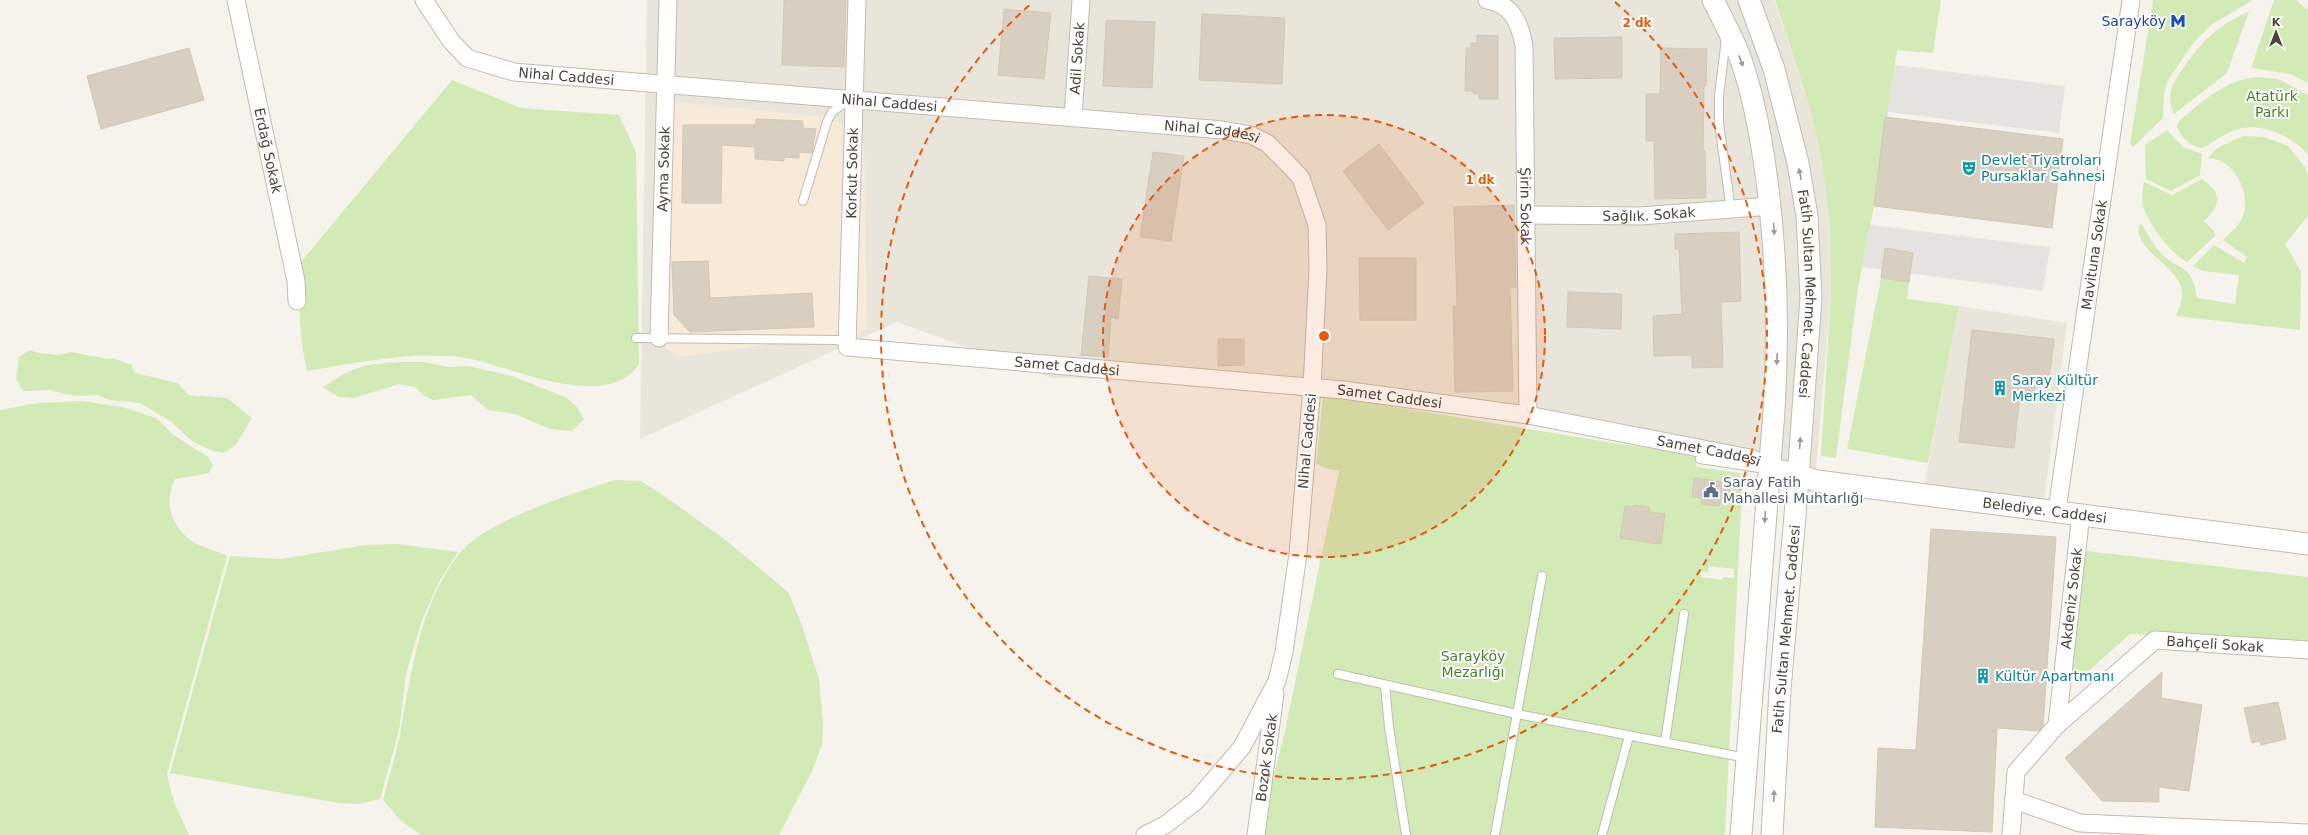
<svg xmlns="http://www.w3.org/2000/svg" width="2308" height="835" viewBox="0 0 2308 835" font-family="'DejaVu Sans',sans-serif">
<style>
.residential{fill:#eae5da}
.commercial{fill:#f7ead8}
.green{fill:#d2eab5;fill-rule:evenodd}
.parking{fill:#e5e3e0}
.building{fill:#d8cfc1;stroke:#d3c7b4}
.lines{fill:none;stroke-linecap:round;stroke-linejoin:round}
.service-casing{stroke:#c2bbae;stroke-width:10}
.minor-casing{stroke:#c2bbae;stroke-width:19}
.tertiary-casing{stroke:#c2bbae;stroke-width:23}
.service{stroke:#fff;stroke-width:8}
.minor{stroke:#fff;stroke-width:17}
.tertiary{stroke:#fff;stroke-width:21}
.oneway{fill:#9c9892}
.ring{fill:none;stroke:#e8590c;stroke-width:2;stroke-dasharray:7 5}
.labels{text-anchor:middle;stroke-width:4;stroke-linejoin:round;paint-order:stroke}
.transit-label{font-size:14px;fill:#164399;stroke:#fff;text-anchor:end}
.street-label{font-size:14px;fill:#4b4439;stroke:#fff}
.park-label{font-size:14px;fill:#4a7f2a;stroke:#fff}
.culture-label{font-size:14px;fill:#0d838f;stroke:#fff;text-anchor:start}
.service-label{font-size:14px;fill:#4e5e75;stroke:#fff;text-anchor:start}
.centre{fill:#e8590c;stroke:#fff;stroke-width:2}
.ring-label{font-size:12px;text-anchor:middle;font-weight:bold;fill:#e8590c;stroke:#fff;stroke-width:4;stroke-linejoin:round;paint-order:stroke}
</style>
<rect width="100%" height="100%" fill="#f6f3ec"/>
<g class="residential">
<polygon points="647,0 1774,0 1811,111 1822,162 1830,220 1831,293 1815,482 1761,459 1325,383 1052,378 897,322 640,439"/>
<polygon points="1959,306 2067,323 2044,502 1924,488"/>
</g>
<polygon class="commercial" points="664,101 827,117 860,134 864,143 867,328 860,332 680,357 667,349 658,332"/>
<g class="green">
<polygon points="1775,0 1941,0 1933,53 1897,50 1874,206 1858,287 1836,458 1821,456 1831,293 1830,224 1822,162 1811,111"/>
<polygon points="2153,0 2253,0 2211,25 2194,42 2168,80 2164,93 2163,118 2133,147 2130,144"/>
<polygon points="2274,0 2296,0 2308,10 2308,83 2290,74 2251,68"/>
<path d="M2249,11L2227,73L2174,114C2170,106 2169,99 2171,90C2175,77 2198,47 2208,38C2220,26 2235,18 2249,11Z"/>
<path d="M2258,77L2278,79L2308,95V155C2293,136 2260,121 2235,130C2224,134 2213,142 2203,148C2192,148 2180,137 2177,126L2180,120C2205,100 2224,80 2258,77Z"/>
<path d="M452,80L521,108L619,115L636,152L639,364C608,412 514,368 471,359C459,356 446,356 434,356C398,354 344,365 307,371L302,345L296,268Z"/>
<polygon points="2167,130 2183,147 2202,154 2200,175 2171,191 2146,179 2145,145"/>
<path d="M2243,136L2264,137L2288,146L2305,167L2308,175V216L2285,244L2301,271L2300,330L2176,316C2179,308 2183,300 2182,292C2181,267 2132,250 2139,225L2142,224C2147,233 2152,243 2158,250C2178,273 2192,261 2197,298L2235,304L2239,275L2203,271L2193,266L2214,245L2244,263L2247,257L2223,240C2230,233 2239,226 2243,216C2252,193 2234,159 2208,158L2217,148Z"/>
<path d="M2202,179C2223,193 2221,205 2204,221L2214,231L2215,236L2187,262C2170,253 2149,224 2143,206C2141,199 2143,189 2144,182L2172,195Z"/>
<polygon points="1881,278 1909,282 1907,299 1959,306 1928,463 1847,449"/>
<polygon points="30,350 38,353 58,355 71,352 108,359 112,358 132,365 135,373 178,383 188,395 227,398 252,418 235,446 223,453 213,451 193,442 170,421 140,403 110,400 97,395 75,396 49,390 23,391 16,379 19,357"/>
<path d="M400,362H423L449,367L468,366L512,376L567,398L576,406L584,419L572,431L550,429L515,414L488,410L471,395L433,400L423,395L415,387L399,384L354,398L339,397L322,387C333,382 340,375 350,371C365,364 384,363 400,362Z"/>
<path d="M1323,395L1626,445L1697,454L1696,467L1740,473L1742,490L1725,835H1262L1261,827L1285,731L1339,471L1328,469L1316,464ZM1709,566L1734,569V578L1723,577L1722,580L1701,577V571L1708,573Z"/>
<path d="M83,401L122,407L156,418L175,436L208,457L213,466L209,473L175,479C163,503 172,529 195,543C205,548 217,551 227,556L167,774L174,802L189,835H0V410L37,403Z"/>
<path d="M615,480L641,481L667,498L727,541L788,592L802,625L819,679L823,724L822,744L813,769L779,835H421L401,821L383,800C389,776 397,753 401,729C412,670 420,602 460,553C487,520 574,493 615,480Z"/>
<polygon points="397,544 458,552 439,582 422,620 406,674 399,730 380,799 359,804 339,803 170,773 230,556 281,559 365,545"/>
<polygon points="2087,551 2308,577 2308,643 2130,634 2081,678 2064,670 2075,554"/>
</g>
<g class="parking">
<polygon points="1895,65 2065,86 2059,133 1887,112"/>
<polygon points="1870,225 2050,247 2043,291 1862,267"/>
</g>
<g class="building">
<polygon points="784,0 846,0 844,67 782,65"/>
<polygon points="1004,9 1051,13 1044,79 998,75"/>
<polygon points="1202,14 1285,18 1282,84 1199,80"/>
<polygon points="1106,20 1155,22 1152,88 1103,86"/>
<polygon points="1477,35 1498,36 1498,99 1479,99 1479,94 1473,94 1473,91 1465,91 1466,48 1471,48 1471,43 1477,43"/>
<polygon points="1622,37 1622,78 1555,79 1554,38"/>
<polygon points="189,48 204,100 101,129 87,76"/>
<polygon points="1661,48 1707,49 1706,86 1704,86 1703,151 1705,151 1706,198 1655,199 1654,141 1646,141 1646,94 1660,94"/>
<polygon points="1885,117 2063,139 2052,228 1874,206"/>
<polygon points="756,119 803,121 803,128 816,129 812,153 799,152 799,158 784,157 784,161 755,159 755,147 722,145 721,203 682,203 683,125 756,125"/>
<polygon points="1379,144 1424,203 1388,230 1343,171"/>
<polygon points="1153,152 1184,156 1171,241 1140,237"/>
<polygon points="1514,205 1516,287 1510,287 1513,391 1455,392 1453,306 1457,306 1454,207"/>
<polygon points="1739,232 1741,301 1721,302 1723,367 1692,368 1692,355 1654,356 1653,316 1682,314 1679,249 1675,249 1675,234"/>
<polygon points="1885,248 1913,253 1909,282 1881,278"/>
<polygon points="1359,258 1416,258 1416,320 1360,320"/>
<polygon points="708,261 710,298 812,293 814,327 690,332 674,315 672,262"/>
<polygon points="1089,276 1122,279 1118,319 1111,317 1108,357 1081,355"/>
<polygon points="1568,292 1622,294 1621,329 1567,327"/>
<polygon points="1972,330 2054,339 2049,379 2036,378 2034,398 2020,396 2014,448 1959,442"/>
<polygon points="1218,339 1244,339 1244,365 1218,366"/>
<polygon points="1694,478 1730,483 1728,500 1721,499 1719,506 1701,504 1702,498 1692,497"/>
<polygon points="1634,505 1649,507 1649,512 1665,514 1661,544 1620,538 1625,506 1633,507"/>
<polygon points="1931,529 2056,537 2043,726 2039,731 1997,728 1992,832 1875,827 1878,748 1916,750"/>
<polygon points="2162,672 2161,698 2202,705 2189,791 2159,787 2159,802 2102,801 2065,758"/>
<polygon points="2278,702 2286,739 2261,745 2260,741 2252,743 2244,708"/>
</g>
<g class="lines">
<g class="service-casing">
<g id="service">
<polyline points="1726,38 1719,96 1719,123 1731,211"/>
<polyline points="803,201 827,122 832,112 846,102"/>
<polyline points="636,338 839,340"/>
<polyline points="1700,459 1759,468"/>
<polyline points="1338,674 1517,714 1747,758"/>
<polyline points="1385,686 1389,727 1406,835"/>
<polyline points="1665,742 1684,614"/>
<polyline points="1495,835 1542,576"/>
<polyline points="1602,835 1629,736"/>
</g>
</g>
<g class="minor-casing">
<g id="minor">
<path id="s1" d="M236,0L296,281L297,301"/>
<path id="s2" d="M424,0L451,41L467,58L514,72L1223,130L1251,135L1267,143L1288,164L1301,178L1317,225L1318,269L1312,387L1298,554L1284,652L1277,681L1242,747L1196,801L1165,825L1145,835"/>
<path id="s3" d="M857,0L847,347L1343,390L1528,415L1750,458L1781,470"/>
<path id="s4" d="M1487,0C1512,4 1520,23 1524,46L1528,415"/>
<path id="s5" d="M1073,117L1081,0"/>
<path id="s6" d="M1527,215L1640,216L1771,206"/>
<path id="s7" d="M659,338L668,0"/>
<path id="s8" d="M2057,510L2131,0"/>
<path id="s9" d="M2057,725L2155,640L2308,650"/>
<polyline points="2014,800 2080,823 2308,833"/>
<path id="s10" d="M1256,835L1275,694"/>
<path id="s11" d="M2011,835L2016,772L2057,725L2081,514"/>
</g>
</g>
<g class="tertiary-casing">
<g id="tertiary">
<path d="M1713,0C1723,20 1734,40 1741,60C1753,95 1760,131 1765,167C1777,249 1779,329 1774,411L1741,835"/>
<path id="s12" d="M1749,0L1774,69L1798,163L1807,216L1811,298L1797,492L1780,690L1772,835"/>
<path id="s13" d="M1783,471L1817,481L2308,544"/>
</g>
</g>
<use href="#service" class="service"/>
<use href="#minor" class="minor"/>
<use href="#tertiary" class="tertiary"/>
</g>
<defs><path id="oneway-solid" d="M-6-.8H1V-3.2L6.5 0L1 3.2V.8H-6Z"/></defs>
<g class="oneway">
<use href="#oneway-solid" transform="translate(1741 61) rotate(70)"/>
<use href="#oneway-solid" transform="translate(1800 174) rotate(-101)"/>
<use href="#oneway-solid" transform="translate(1774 229) rotate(86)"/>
<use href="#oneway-solid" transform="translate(1777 359) rotate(93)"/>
<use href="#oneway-solid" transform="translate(1800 443) rotate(-86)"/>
<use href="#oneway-solid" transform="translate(1765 517) rotate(94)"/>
<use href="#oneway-solid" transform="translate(1774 796) rotate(-87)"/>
</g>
<circle cx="1324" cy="336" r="221" fill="#e8590c" fill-opacity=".12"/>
<g class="ring">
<circle cx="1324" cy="336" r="221"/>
<path d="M1615 2A443 443 0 1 1 1033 2"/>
</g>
<defs>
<g id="metro-bare" transform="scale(1.2)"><path d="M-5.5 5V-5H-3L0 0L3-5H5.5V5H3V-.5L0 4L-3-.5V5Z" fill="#1a4fb4" stroke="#fff" stroke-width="2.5" paint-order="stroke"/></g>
<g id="theatre-bare" transform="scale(1.2)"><path d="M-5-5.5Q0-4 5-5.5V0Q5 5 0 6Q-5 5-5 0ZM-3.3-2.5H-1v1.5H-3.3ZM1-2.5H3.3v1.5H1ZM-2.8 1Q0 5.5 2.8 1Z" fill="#0f9aa8" stroke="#fff" stroke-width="2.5" paint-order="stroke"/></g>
<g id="building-bare" transform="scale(1.2)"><path d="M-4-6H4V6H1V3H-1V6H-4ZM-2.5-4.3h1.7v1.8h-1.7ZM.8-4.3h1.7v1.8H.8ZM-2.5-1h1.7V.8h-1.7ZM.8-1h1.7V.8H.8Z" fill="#0f9aa8" stroke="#fff" stroke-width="2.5" paint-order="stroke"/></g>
<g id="civic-bare" transform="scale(1.2)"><path d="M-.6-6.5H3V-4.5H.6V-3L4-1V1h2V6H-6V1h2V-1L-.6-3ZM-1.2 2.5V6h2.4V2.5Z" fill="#5c6f8a" stroke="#fff" stroke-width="2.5" paint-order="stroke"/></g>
</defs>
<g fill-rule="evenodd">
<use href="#metro-bare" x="2178" y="21"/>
<use href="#theatre-bare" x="1969" y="168"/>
<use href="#building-bare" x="2000" y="388"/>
<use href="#civic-bare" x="1711" y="490"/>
<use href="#building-bare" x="1983" y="676"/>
</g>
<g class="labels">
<g class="transit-label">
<text x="2166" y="26">Sarayköy</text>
</g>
<g class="street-label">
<text dy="5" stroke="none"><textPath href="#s5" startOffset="59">Adil Sokak</textPath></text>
<text dy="5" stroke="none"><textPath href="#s2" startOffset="174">Nihal Caddesi</textPath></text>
<text dy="5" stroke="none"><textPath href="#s2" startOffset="498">Nihal Caddesi</textPath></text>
<text dy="5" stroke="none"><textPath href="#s2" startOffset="822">Nihal Caddesi</textPath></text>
<text dy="5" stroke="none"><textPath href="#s1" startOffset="154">Erdağ Sokak</textPath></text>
<text dy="5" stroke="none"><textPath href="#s7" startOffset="169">Ayma Sokak</textPath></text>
<text transform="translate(852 173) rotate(-89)" y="5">Korkut Sokak</text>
<text dy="5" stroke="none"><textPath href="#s4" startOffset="224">Şirin Sokak</textPath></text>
<text dy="5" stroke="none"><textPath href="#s6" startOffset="122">Sağlık. Sokak</textPath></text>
<text dy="5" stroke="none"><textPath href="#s8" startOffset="258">Mavituna Sokak</textPath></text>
<text dy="5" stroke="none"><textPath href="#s12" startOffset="302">Fatih Sultan Mehmet. Caddesi</textPath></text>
<text dy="5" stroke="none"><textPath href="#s3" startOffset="568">Samet Caddesi</textPath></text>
<text dy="5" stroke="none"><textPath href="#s3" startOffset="892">Samet Caddesi</textPath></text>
<text transform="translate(1307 441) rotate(-85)" y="5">Nihal Caddesi</text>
<text dy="5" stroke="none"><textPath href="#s3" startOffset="1216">Samet Caddesi</textPath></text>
<text dy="5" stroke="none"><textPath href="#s13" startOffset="265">Belediye. Caddesi</textPath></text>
<text dy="5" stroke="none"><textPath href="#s11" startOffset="253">Akdeniz Sokak</textPath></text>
<text transform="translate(1786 629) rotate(-85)" y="5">Fatih Sultan Mehmet. Caddesi</text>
<text dy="5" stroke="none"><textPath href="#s9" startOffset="190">Bahçeli Sokak</textPath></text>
<text dy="5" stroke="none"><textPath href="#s10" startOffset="78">Bozok Sokak</textPath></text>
</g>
<g class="park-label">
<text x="2272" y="101">Atatürk<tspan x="2272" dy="16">Parkı</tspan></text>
<text x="1473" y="661">Sarayköy<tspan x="1473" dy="16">Mezarlığı</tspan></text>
</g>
<g class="culture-label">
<text x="1981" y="165">Devlet Tiyatroları<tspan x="1981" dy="16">Pursaklar Sahnesi</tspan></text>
<text x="2012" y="385">Saray Kültür<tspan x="2012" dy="16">Merkezi</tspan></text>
<text x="1995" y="681">Kültür Apartmanı</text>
</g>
<g class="service-label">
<text x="1723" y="487">Saray Fatih<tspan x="1723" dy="16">Mahallesi Muhtarlığı</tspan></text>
</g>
</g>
<circle cx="1324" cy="336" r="6" class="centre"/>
<g class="ring-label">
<text x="1637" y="27">2 dk</text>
<text x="1480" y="184">1 dk</text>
</g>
<g transform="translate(2276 32)" stroke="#ffffff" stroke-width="3" paint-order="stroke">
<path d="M0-3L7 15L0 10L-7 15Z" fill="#4b4439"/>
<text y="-6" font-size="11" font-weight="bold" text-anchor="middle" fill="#4b4439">K</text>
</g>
</svg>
